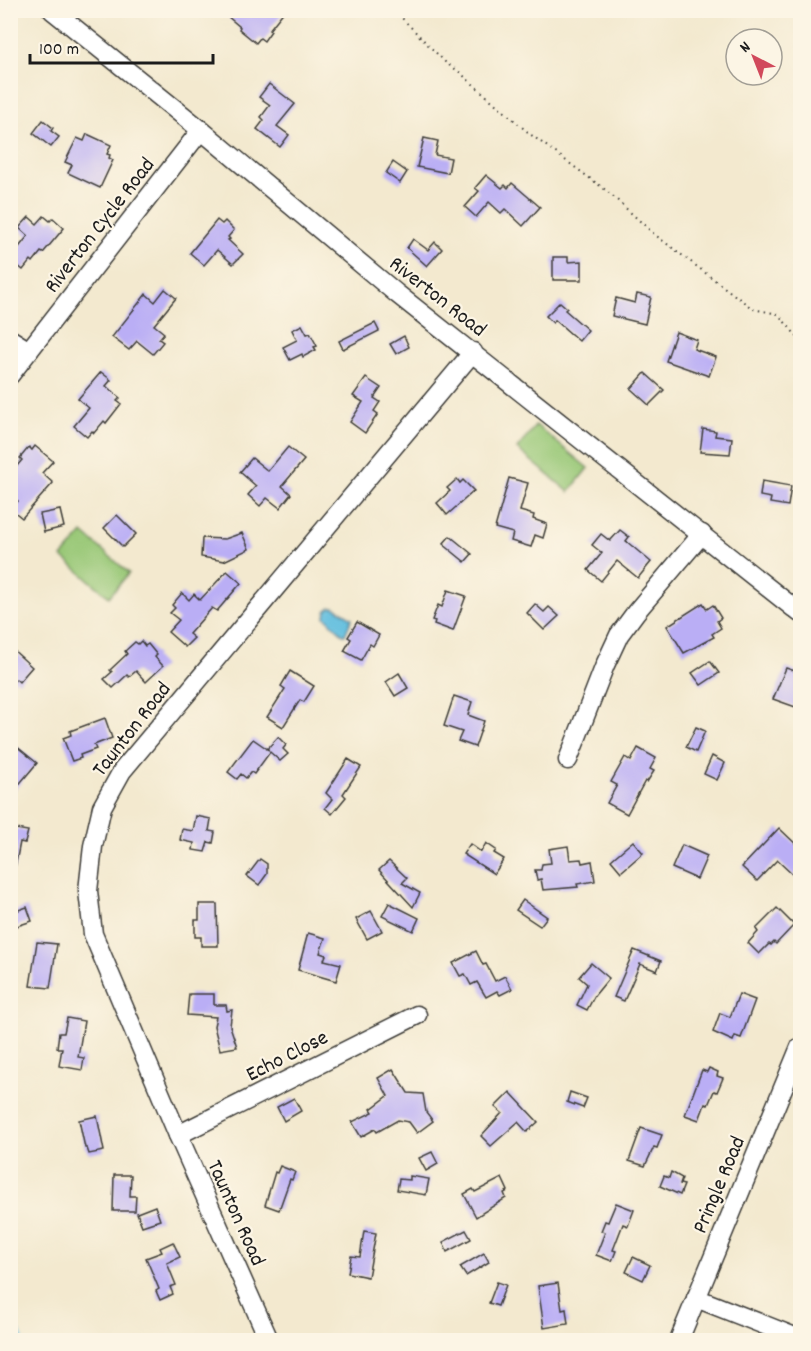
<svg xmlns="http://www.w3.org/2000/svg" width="811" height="1351" viewBox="0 0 811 1351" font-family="Dekko,sans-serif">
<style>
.green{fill:#99c877;stroke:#5a724a;stroke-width:1.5}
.water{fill:#60bedf;stroke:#3e6d7e;stroke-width:1.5}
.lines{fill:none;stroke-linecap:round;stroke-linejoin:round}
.stream{stroke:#60bedf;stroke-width:4}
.building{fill:#baaef5}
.minor-casing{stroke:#3c3b37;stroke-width:21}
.path{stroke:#3c3b37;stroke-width:2;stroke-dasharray:1.5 4.5;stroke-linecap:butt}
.minor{stroke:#fff;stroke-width:18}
.labels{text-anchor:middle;stroke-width:4.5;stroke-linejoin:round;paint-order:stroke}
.street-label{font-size:22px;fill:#1c1c1c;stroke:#fcf5e5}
</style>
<rect width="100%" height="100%" fill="#fcf5e5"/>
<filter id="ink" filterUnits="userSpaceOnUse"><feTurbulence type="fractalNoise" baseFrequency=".0167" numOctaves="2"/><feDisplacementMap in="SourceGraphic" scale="12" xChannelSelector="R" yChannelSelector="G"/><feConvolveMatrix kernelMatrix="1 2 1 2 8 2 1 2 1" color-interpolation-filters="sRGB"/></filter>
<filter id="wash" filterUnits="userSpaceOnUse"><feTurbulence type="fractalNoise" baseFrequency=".008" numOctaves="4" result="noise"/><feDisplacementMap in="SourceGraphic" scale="24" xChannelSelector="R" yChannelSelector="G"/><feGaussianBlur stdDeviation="1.35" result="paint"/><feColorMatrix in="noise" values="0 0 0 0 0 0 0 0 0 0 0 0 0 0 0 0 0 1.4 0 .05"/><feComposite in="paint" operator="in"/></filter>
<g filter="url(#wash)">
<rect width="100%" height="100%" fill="#f3e9cf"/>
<g class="green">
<polygon points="536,425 588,468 569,492 517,449"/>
<polygon points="83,533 129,573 109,597 62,557"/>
</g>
<path class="water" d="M331,607H335L352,618L345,635C338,632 332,622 325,617L326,611Z"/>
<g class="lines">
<polyline class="stream" points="10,1312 22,1340"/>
</g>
<g id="blocks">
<g class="building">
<polygon points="220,10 285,10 269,30 271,31 264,41 260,38 256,43 239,29 240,27"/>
<polygon points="269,84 295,104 277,126 289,135 280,147 257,129 264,120 261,117 270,105 259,97"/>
<polygon points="43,120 53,128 51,131 59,137 51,147 33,133"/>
<polygon points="87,134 111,145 107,154 110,155 109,158 113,160 100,188 68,173 72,165 65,162 77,138 84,141"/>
<polygon points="424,138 438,141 435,155 451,158 448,173 417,167"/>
<polygon points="393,162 407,172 400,183 386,173"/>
<polygon points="486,175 502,188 505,185 508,188 512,183 540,207 523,226 505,209 501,213 489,202 476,217 465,207 479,191 475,188"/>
<polygon points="44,216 50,221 53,218 64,228 43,253 41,252 33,262 31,260 23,270 12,261 18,255 15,252 28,236 19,228 29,217 37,224"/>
<polygon points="217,220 222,224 225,221 234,230 228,237 230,239 228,240 243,254 233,264 217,250 204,265 190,253"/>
<polygon points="413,239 428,250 435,242 442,249 427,266 407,248"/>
<polygon points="553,257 568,257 568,262 582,261 582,280 553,280"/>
<polygon points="165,289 176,298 154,325 164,333 159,339 163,342 153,354 137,341 129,350 112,337 146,294 155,302"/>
<polygon points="637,294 651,297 645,324 612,316 616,298 635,303"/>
<polygon points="560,302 567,308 565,310 588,330 579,341 555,320 553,323 546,316"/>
<polygon points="375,323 379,331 343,349 339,341"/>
<polygon points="302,325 307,334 310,333 317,346 314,347 316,350 303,357 302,354 290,360 283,347 297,340 292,330"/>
<polygon points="676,332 697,340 694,349 716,357 709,376 666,361"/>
<polygon points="404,336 409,347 396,354 390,344"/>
<polygon points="101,372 111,380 106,386 120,398 117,401 121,404 106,423 104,421 94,433 92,431 87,437 74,426 89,408 78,399"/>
<polygon points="645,373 664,390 649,405 631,389"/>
<polygon points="366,378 381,388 374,398 380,402 374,411 378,414 365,433 350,422 363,402 353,396"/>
<polygon points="703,429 716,431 715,436 732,438 730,454 700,452"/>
<polygon points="35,446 53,461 42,473 53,483 22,518 11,509 18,501 10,494 10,474 22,460 20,458 29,447 32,450"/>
<polygon points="288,447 304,460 282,486 291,494 280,508 267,498 260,506 248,495 256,486 240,472 252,458 268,471"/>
<polygon points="509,478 528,483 520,511 534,515 533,519 547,524 543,538 535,535 531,547 511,541 513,533 495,528"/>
<polygon points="457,479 460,483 463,480 474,491 447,515 437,503 450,491 447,488"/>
<polygon points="762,481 791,486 788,506 770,503 771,498 760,496"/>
<polygon points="60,510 64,527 44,532 40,514"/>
<polygon points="117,515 136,534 123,547 104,528"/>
<polygon points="620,530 629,537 626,541 651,562 638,578 617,561 601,581 588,570 602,553 592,545 601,534 610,541"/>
<polygon points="242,533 249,549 224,561 201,557 202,538 225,539"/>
<polygon points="450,536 472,554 465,562 443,544"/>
<polygon points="227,571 241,583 217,611 212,608 189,634 194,638 185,647 168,632 179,620 170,613 175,608 172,605 182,593 189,600 194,594 200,600"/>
<polygon points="448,590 466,596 453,631 434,624 435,621 432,620 438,605 442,607"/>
<polygon points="703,603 707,609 713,605 721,618 717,621 721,628 712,634 714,637 684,653 667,626"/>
<polygon points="535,604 544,612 549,607 559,616 544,630 527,613"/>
<polygon points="357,622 379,635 373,646 370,644 361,660 344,651 351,639 348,637"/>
<polygon points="141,641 145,646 148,644 157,655 155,657 163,666 146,682 136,671 129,677 127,675 113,688 104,679 112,672 110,670 127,654 125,651 135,642 138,644"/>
<polygon points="10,647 32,667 19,682 16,679 10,685"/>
<polygon points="710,661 719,673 701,685 692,673"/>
<polygon points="786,668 801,673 797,688 801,690 801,709 773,699"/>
<polygon points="290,671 314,686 304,702 300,700 283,727 267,717 285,689 281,686"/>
<polygon points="399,673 408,688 395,696 386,682"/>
<polygon points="454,696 472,702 468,715 484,721 475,747 458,741 462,732 444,726"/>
<polygon points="105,718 112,738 94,745 96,749 80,755 81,758 72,761 63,738 71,735 70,731"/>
<polygon points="696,727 705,731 696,752 686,747"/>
<polygon points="278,737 286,745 283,749 288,754 280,761 270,752 254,774 251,772 246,778 241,774 237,779 228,772 253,739 269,750 267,749"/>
<polygon points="10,741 37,763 10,795"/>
<polygon points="638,748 656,758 650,769 654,771 647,782 645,781 627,814 607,803 617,785 611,782 625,757 631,761"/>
<polygon points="712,756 725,763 717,780 704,774"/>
<polygon points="348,759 361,767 343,794 346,797 332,814 325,808 332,799 326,793"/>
<polygon points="196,816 211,819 209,831 215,832 213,843 208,842 205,852 193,850 194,843 180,840 182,829 193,831"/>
<polygon points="10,828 28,831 25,843 20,842 15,868 10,868"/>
<polygon points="779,828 801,849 801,869 794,876 777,860 757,881 742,867"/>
<polygon points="633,841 643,853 621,872 611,860"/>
<polygon points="486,843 496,850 494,853 504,859 494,874 463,854 470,844 481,852"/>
<polygon points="682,845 707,856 697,879 672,868"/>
<polygon points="568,846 570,860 581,859 582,863 592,861 595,881 577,884 578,887 543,890 541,879 537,880 535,870 541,870 542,864 551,863 549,849"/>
<polygon points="260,859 267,864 267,874 259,885 247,876"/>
<polygon points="389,861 407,878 402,883 420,893 413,907 379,870"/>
<polygon points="523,900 547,917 540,926 516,910"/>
<polygon points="389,903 419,918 413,931 382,916"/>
<polygon points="199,904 217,904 218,946 201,946 201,937 195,937 195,920 199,920"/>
<polygon points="27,907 32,921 17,926 10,925 10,913"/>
<polygon points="777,908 794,925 776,944 774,942 771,945 769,944 759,954 748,943 758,932 756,929"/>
<polygon points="371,911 382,931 367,939 356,919"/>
<polygon points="308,933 325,938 320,953 326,955 324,960 341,964 336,981 298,970"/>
<polygon points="37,942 57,944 50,988 30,986"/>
<polygon points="634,950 661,961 657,971 640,964 624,1001 614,997"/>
<polygon points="476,951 483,965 486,964 495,981 505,976 512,989 500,995 497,991 486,997 477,982 471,985 465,974 460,976 453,963"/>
<polygon points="591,963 609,978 595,995 587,1010 577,1005 587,984 579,977"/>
<polygon points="189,994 214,994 214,1005 226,1005 227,1011 232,1010 230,1026 237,1047 220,1050 214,1026 216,1017 187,1015"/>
<polygon points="739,994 755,1000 741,1038 735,1036 733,1041 713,1032 720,1013 730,1017"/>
<polygon points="67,1018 84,1021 78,1057 84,1058 82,1070 59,1066 62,1048 57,1048 59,1033 64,1033"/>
<polygon points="709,1068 718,1072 717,1076 723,1078 717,1092 714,1091 708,1105 705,1104 699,1120 685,1115 702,1070 707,1072"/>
<polygon points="393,1069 408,1093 423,1094 426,1112 433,1121 417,1133 409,1122 398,1120 377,1132 375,1129 361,1137 352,1122 373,1112 371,1109 388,1096 378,1078"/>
<polygon points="510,1092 538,1122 527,1132 518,1122 491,1146 481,1136 502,1113 495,1107"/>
<polygon points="570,1092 587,1098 583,1108 567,1102"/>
<polygon points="294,1098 301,1111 284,1121 277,1107"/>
<polygon points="97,1116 104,1151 89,1154 87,1148 85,1148 79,1120"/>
<polygon points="641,1128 662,1135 657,1148 654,1147 645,1166 629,1161"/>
<polygon points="432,1152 438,1164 426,1171 419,1158"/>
<polygon points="280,1166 295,1172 292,1180 290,1179 279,1210 265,1205 275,1172 277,1173"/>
<polygon points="671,1172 682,1178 680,1184 684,1185 680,1195 660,1186 664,1176 669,1178"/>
<polygon points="114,1175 131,1175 130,1196 136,1196 135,1211 113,1211"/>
<polygon points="410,1176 429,1179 426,1195 397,1190 399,1179 410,1180"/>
<polygon points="502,1178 508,1191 504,1193 506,1198 476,1217 464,1194 473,1189 475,1192"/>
<polygon points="616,1203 634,1210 628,1226 623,1224 613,1250 616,1251 612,1261 596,1255 605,1232 601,1231 605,1221 608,1222"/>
<polygon points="155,1206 160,1220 142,1226 137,1213"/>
<polygon points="466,1230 471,1239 447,1252 443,1242"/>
<polygon points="364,1231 376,1233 368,1277 348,1273 351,1256 360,1257"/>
<polygon points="173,1242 180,1257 167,1263 176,1285 170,1287 173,1294 160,1300 156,1291 159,1289 146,1258 162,1252 160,1248"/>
<polygon points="484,1253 489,1262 466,1276 460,1267"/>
<polygon points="633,1257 650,1265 643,1280 626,1272"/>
<polygon points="497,1282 506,1285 498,1306 489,1303"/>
<polygon points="558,1283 562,1310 566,1309 568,1324 544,1328 538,1286"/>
</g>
</g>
</g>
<g filter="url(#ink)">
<use href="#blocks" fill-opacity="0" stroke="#3c3b37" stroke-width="1.5"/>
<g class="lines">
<g class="minor-casing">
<g id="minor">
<polyline points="52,10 201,130 396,293 800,613"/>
<polyline points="10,339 29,351"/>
<polyline points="10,375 201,130"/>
<polyline points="568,760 605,665 619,635 636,612 702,534"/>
<polyline points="178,1135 417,1015"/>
<polyline points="696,1298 800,1339"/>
<polyline points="269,1340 178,1135 93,934 88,891 93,846 102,807 122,771 473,352"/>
<polyline points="679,1340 800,1047"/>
</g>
</g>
<polyline class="path" points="394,10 447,64 457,70 530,134 607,191 654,234 753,309 778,314 800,340"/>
<use href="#minor" class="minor"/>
</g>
</g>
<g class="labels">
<g class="street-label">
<text transform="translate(98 224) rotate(-52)" y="8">Riverton Cycle Road</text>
<text transform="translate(439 295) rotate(38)" y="8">Riverton Road</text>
<text transform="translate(130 728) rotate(-52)" y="8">Taunton Road</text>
<text transform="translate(286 1054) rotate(-27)" y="8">Echo Close</text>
<text transform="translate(717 1184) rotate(-67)" y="8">Pringle Road</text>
<text transform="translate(238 1212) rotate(66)" y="8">Taunton Road</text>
</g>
</g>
<rect width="811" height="1351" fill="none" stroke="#fcf5e5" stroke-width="36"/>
<g transform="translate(754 57) rotate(318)"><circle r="28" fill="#fcf5e5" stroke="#a29e95" stroke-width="1.5"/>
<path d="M0-4.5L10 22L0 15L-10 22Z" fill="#d1495b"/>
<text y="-9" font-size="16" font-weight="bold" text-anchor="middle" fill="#1c1c1c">N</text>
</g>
<path d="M30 54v9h183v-9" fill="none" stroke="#1c1c1c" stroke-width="3"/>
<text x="39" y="54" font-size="18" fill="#1c1c1c" stroke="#fcf5e5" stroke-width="4.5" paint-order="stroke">100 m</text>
</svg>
